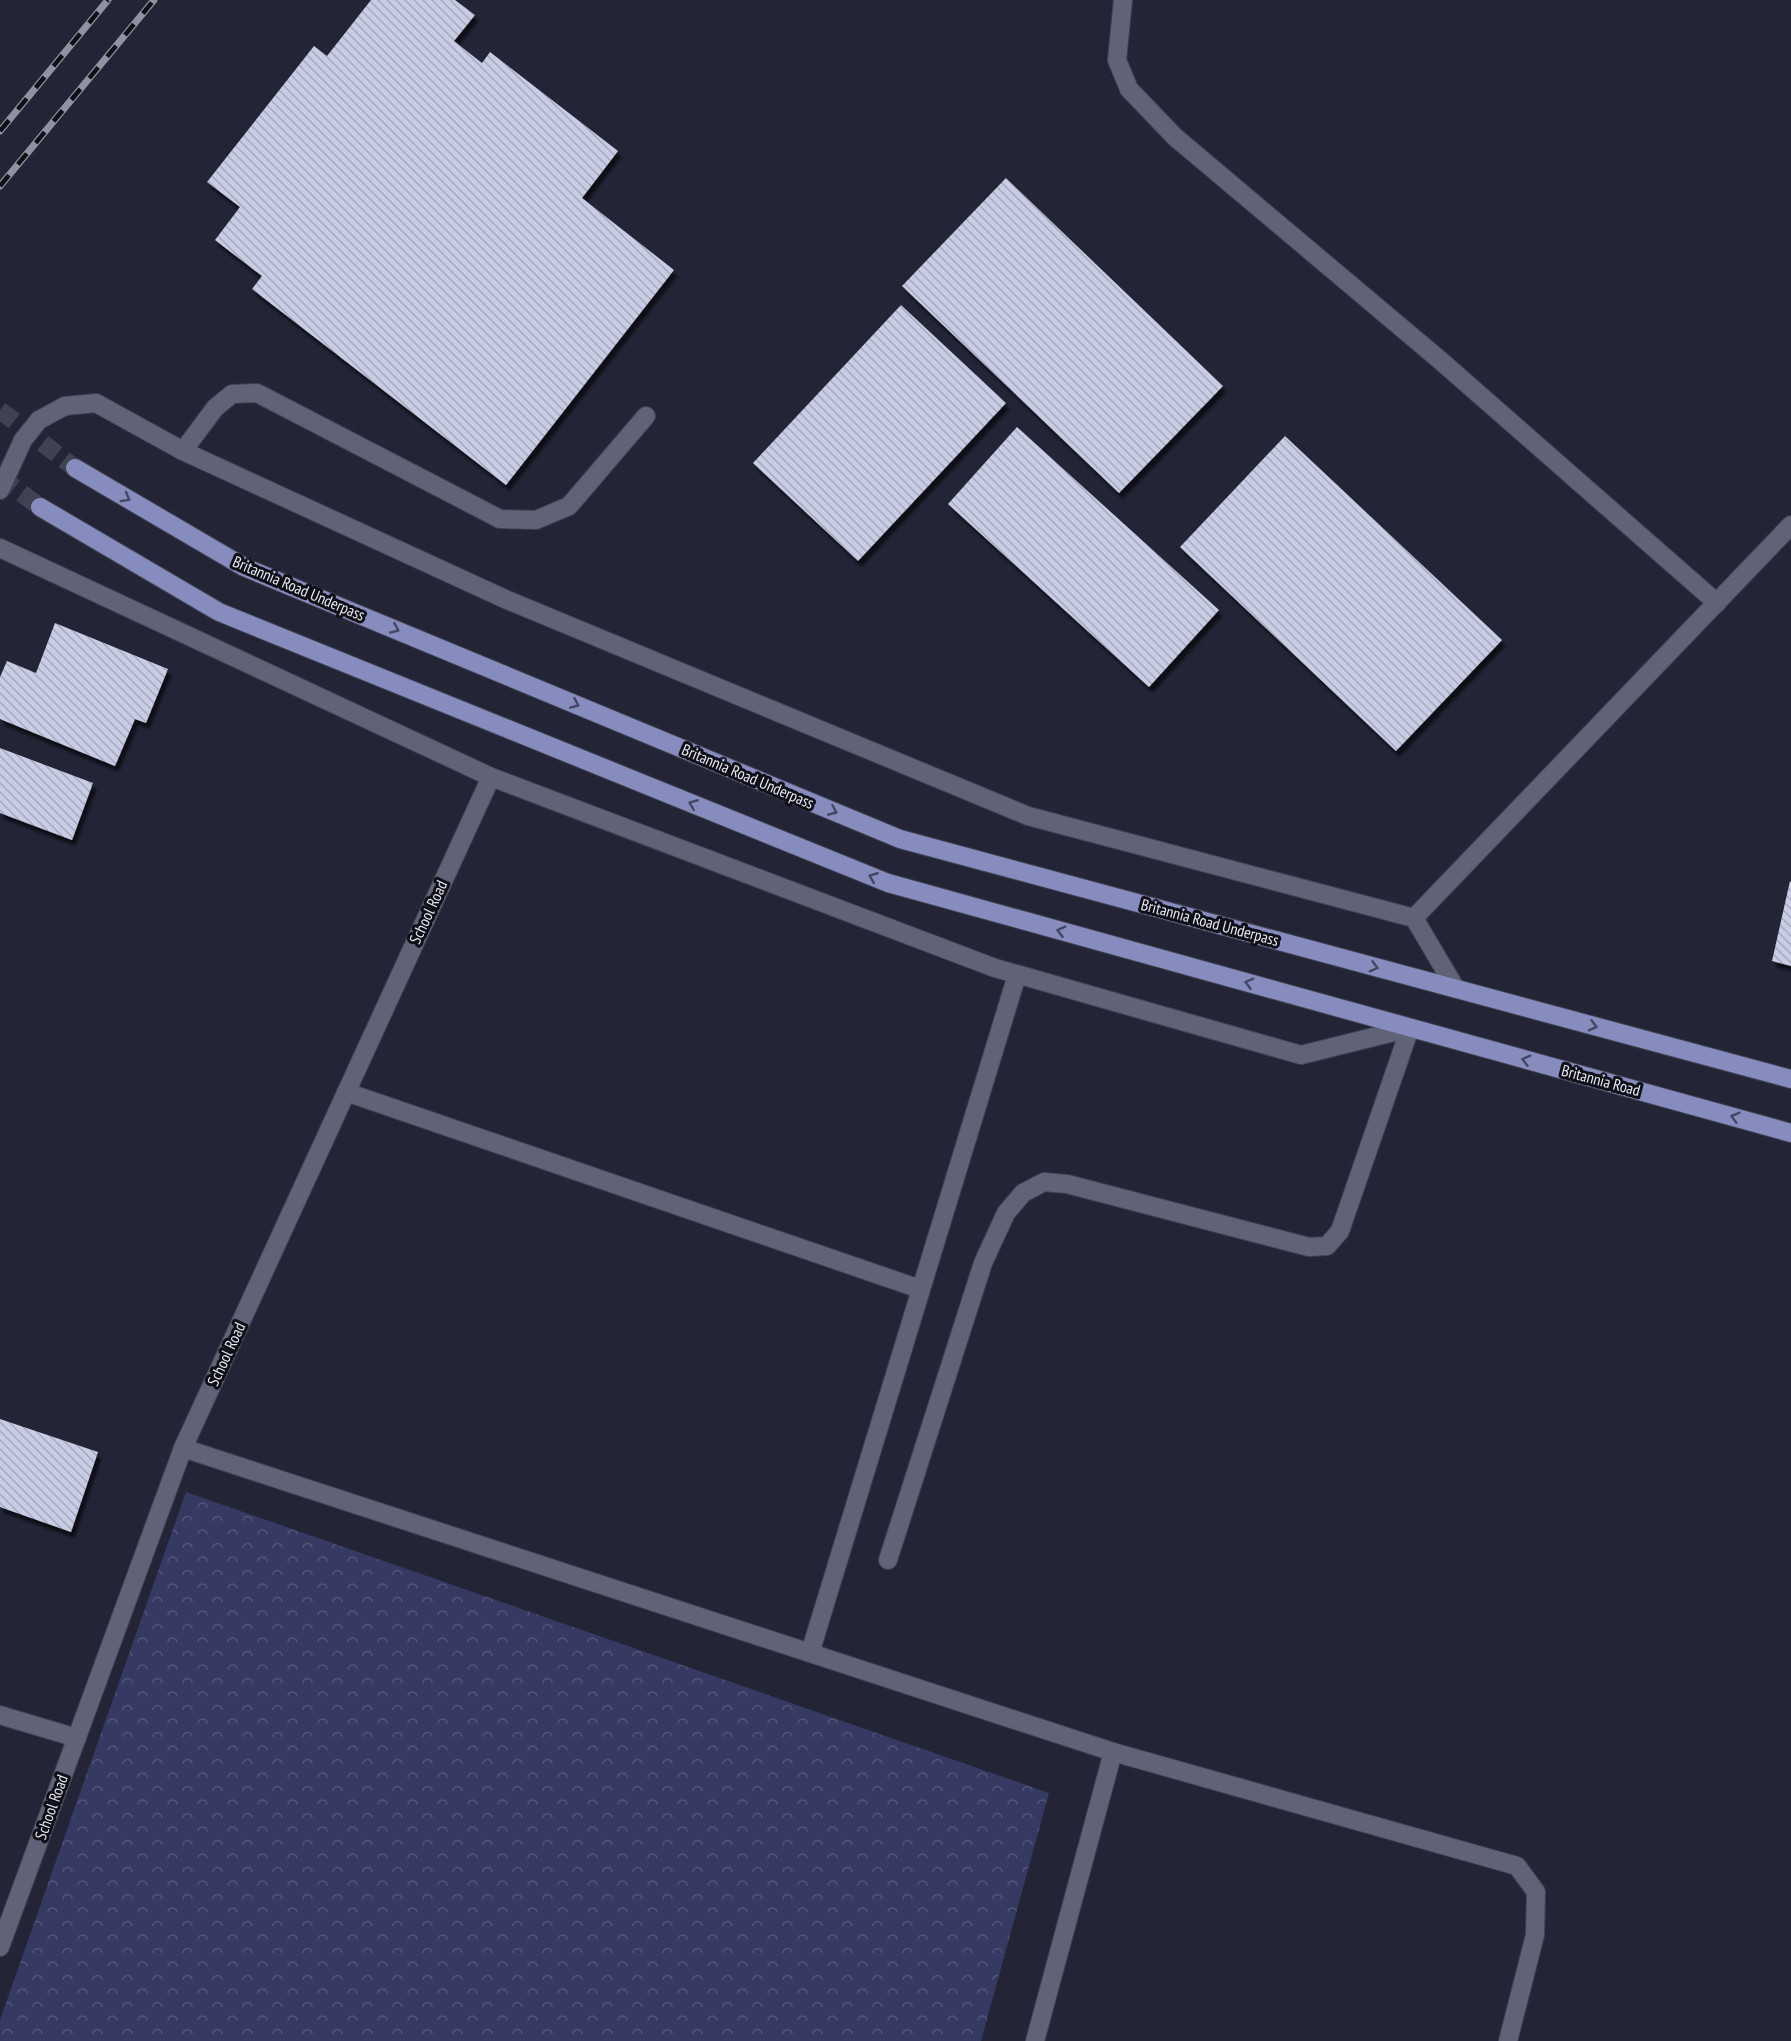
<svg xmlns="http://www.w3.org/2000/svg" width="1791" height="2041" viewBox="0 0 1791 2041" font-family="'PT Sans Narrow',sans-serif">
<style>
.park{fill:url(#park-crowns)}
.building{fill:url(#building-back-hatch);filter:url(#shadow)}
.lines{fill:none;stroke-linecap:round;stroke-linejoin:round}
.major-tunnel{stroke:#404253;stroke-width:18;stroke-dasharray:18 9;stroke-linecap:butt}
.minor-casing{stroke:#414251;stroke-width:20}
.major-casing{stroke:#414251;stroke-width:20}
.minor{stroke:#606378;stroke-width:18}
.major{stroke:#868cbe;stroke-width:18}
.rail-casing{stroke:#9092a0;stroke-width:7}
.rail{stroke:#0e0f17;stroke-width:4.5;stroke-dasharray:14;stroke-linecap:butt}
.oneway{stroke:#444762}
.labels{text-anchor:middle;stroke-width:6;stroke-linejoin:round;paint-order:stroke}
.street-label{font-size:16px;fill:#e6e8f4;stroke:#0e0f17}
</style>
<defs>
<pattern id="park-crowns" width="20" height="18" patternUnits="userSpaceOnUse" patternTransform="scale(1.5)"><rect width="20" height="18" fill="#363962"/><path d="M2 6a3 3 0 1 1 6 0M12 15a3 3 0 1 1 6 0" fill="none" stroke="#535679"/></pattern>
<pattern id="building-back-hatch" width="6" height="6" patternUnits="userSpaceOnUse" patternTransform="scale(1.5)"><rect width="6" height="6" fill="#c8cce4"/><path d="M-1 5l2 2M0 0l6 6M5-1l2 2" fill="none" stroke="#a7aabd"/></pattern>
<filter id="shadow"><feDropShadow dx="3.5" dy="6" stdDeviation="1.5" flood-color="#0009"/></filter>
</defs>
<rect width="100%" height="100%" fill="#232537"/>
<polygon class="park" points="186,1492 1049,1793 981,2041 0,2041 0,2020"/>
<g class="building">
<polygon points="371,0 455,0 475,15 454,41 482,63 490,52 618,151 582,198 674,270 506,485 252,289 262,276 215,240 240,207 207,182 314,46 327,56"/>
<polygon points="1006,178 1223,386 1119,493 902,286"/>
<polygon points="901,305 1006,403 858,561 753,463"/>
<polygon points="1017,427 1219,610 1149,687 948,504"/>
<polygon points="1285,436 1502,640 1396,751 1180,547"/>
<polygon points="55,623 168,669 146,723 135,719 115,766 0,719 0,677 7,661 36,673"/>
<polygon points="0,748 93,783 72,840 0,813"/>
<polygon points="1790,881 1791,882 1791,966 1772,961"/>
<polygon points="0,1419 98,1452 71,1532 0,1507"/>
</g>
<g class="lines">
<g class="major-tunnel">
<polyline points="0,410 75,468"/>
<polyline points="0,477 40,507"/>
</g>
<g class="minor-casing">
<g id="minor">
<polyline points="1123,0 1117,60 1129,89 1175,137 1441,361 1717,603"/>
<polyline points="183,451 215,408 232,394 257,393 500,519 536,520 569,506 646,416"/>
<polyline points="0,490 23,440 39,420 65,406 96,403 183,451 505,599 1028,816 1414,918 1456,989"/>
<polyline points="0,548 491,777 995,968 1301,1055 1410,1028"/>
<polyline points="1414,918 1791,525"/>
<polyline points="346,1092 920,1289"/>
<polyline points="183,1448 1113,1752 1517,1866 1536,1892 1535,1935 1508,2041"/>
<polyline points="888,1560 983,1263 1006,1213 1023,1193 1044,1182 1067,1184 1309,1247 1327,1246 1340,1231 1410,1028"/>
<polyline points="810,1653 1017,975"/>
<polyline points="0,1715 77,1738"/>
<polyline points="0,1947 183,1448 491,777"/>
<polyline points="1035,2041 1113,1752"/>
</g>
</g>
<g class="major-casing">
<g id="major">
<polyline points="75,468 244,567 900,839 1791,1079"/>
<polyline points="40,507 219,612 888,883 1791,1133"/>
</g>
</g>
<use href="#minor" class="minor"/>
<use href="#major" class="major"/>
<g class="rail-casing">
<g id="rail">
<polyline points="0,131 108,0"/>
<polyline points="0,186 154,0"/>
</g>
</g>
<use href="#rail" class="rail"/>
</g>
<defs><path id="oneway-chevron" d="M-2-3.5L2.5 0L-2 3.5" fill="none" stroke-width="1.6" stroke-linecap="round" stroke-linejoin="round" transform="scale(1.5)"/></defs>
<g class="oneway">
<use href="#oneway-chevron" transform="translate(126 498) rotate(30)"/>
<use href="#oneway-chevron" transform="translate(395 629) rotate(23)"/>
<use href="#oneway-chevron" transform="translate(575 704) rotate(23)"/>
<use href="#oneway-chevron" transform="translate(693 804) rotate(-158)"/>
<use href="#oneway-chevron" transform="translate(833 811) rotate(23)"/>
<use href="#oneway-chevron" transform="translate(873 877) rotate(-158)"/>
<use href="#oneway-chevron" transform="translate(1061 931) rotate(-165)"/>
<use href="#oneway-chevron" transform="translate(1374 967) rotate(15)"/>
<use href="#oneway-chevron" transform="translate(1249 983) rotate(-165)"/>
<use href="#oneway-chevron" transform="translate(1593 1026) rotate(15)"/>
<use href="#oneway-chevron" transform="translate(1526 1060) rotate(-165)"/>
<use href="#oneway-chevron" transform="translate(1735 1117) rotate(-164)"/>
</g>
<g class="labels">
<g class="street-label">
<text transform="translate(299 588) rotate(23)" y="6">Britannia Road Underpass</text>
<text transform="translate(748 776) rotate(23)" y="6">Britannia Road Underpass</text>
<text transform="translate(428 912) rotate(-65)" y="6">School Road</text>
<text transform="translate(1210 922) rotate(15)" y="6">Britannia Road Underpass</text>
<text transform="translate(1601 1080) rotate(15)" y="6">Britannia Road</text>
<text transform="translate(226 1354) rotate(-65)" y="6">School Road</text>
<text transform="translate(51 1807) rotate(-70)" y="6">School Road</text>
</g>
</g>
</svg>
